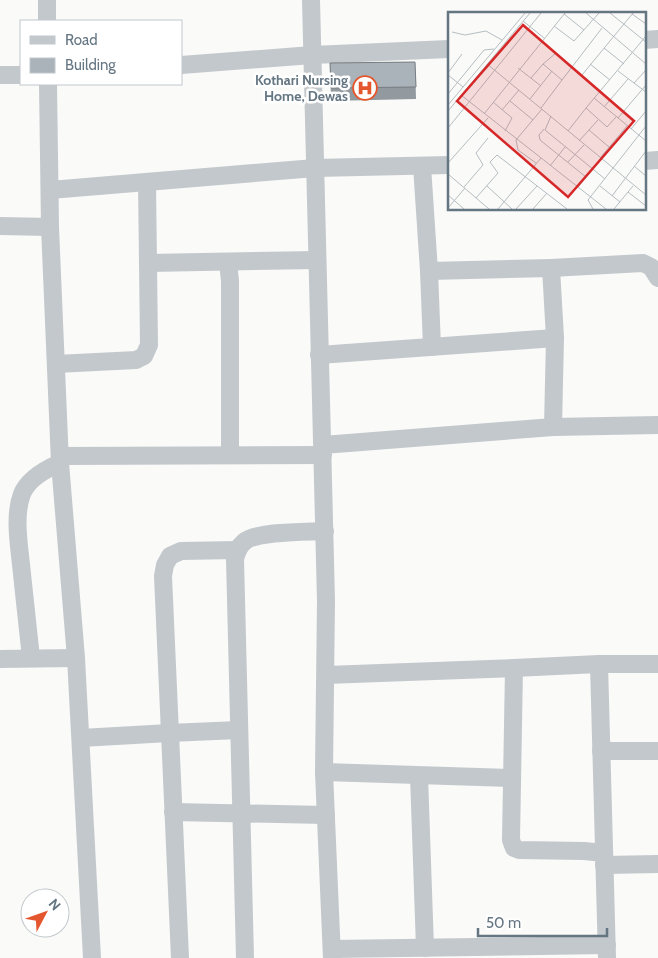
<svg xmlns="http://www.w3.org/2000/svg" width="658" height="958" viewBox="0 0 658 958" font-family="Cabin,sans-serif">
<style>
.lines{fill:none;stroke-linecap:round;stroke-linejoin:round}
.minor{stroke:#c3c8cc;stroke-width:18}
.wall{fill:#929a9f}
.building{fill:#aab3b9;stroke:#777d82}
.labels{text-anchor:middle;stroke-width:5;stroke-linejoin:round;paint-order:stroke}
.poi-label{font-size:14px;font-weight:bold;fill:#657683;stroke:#fff;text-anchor:end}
.inset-road{fill:none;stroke:#b5bdc2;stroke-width:1}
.view{fill:#d62828;fill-opacity:0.15;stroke:#d62828;stroke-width:2.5}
.inset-edge{fill:none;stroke:#657683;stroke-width:2.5}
</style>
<rect width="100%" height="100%" fill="#fafaf8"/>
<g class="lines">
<g class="minor">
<polyline points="47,0 47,21"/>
<polyline points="311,0 326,601 324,772 332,958"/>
<polyline points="644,40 658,39"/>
<polyline points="181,65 312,55 449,49"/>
<polyline points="0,75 21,75"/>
<polyline points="48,84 50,227 60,463 76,658 92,958"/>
<polyline points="644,161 658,160"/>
<polyline points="422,166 429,271 432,347"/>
<polyline points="50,190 315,168 449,165"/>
<polyline points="0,226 50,227"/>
<polyline points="228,262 230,281 230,455"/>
<polyline points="148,263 317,260"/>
<polyline points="551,268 643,263 651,267 658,278"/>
<polyline points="319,355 555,338"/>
<polyline points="56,364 136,360 144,356 149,345 147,182"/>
<polyline points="553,427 658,425"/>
<polyline points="323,445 553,427 555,338 551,268 429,271"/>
<polyline points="60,456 323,455"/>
<path d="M31,658C28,630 25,602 22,574C20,550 13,517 22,494C28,479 46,469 60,463"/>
<polyline points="0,659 76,658"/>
<polyline points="599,664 607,958"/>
<polyline points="326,675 514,668"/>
<polyline points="81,738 169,733 239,730"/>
<polyline points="601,751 658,751"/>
<polyline points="324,772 512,778"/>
<polyline points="419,776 425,948"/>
<polyline points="173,812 326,815"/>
<polyline points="604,853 584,851 519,850 514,848 511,840 514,668 599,664 658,664"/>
<polyline points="604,865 658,864"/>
<polyline points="332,949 607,945"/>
<polyline points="180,958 163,576 165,565 170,556 181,551 237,550"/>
<path d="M245,958L235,559C237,552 238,547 244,542C256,531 307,532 325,531"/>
</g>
</g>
<polygon class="wall" points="415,62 416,99 331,101 330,63"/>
<polygon class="building" points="415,62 416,87 331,88 330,63"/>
<defs>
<g id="hospital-ring" transform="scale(1.25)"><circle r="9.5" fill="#fff" stroke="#e4572e" stroke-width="1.5"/><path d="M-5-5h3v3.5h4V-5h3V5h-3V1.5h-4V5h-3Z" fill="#e4572e"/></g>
</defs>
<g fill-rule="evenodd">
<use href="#hospital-ring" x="365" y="88"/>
</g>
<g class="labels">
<g class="poi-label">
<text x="348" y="85">Kothari Nursing<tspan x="348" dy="16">Home, Dewas</tspan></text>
</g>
</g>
<g transform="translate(448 12)">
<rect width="198" height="198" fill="#fafaf8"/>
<path class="inset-road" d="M138,1L198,52M162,1L198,30M116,2L136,18M184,2L198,12M75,9L96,26M106,14L126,29L151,1M4,20L17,23L38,19L54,28M156,36L176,52M39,52L198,183M95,52L108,41L145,73M142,52L162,68M70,56L93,74M170,59L198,80M0,61L14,42M0,63L15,75M134,63L185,1M83,66L95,52L114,68L93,96M114,68L154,16M186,71L198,58M0,82L36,38L46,37M13,83L158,197M146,86L198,129M82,87L104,59M62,89L85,108M45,90L64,106L57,119M0,93L77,1M156,95L180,67M54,98L71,78M0,99L82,1M36,102L117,1M103,104L97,118L157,167M168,105L159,115L138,96L198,24M170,106L198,73M0,116L93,1M96,117L91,123L92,128L138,165M183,117L198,99M141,118L161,135M120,119L138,96M68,128L94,97M68,128L70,138L88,151M131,129L150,108M152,146L179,114M120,150L136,133M0,151L40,106M102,154L117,135M186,154L198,164M0,162L41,197M39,174L64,197M152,174L172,190M16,175L35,153L28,141L40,126M130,175L145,157M180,180L198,194M0,183L16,197M164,184L198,139M28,186L50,161L42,150L49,143L119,197M0,196L17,176M50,197L93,146M68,197L89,174M85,197L99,181M145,197L140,188L198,114M166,197L185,174"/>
<path class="view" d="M75,13L186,109L120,185L9,89Z"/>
<rect width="198" height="198" class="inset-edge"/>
</g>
<rect x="20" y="20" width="162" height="65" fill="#ffffff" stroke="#c1c8cd"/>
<rect x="30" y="36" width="25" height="8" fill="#c3c8cc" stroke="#c1c8cd"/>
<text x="65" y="45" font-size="15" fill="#657683">Road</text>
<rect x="30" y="58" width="25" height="15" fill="#aab3b9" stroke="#c1c8cd"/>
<text x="65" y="70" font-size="15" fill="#657683">Building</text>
<g transform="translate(45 913) rotate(49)"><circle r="24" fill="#ffffff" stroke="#c1c8cd"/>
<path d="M0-4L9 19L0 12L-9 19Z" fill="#e4572e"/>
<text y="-8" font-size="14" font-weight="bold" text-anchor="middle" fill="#657683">N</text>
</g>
<path d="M478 928v8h129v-8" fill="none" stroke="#657683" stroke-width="2.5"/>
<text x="486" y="928" font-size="15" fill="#657683" stroke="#ffffff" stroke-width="4" paint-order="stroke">50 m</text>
</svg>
